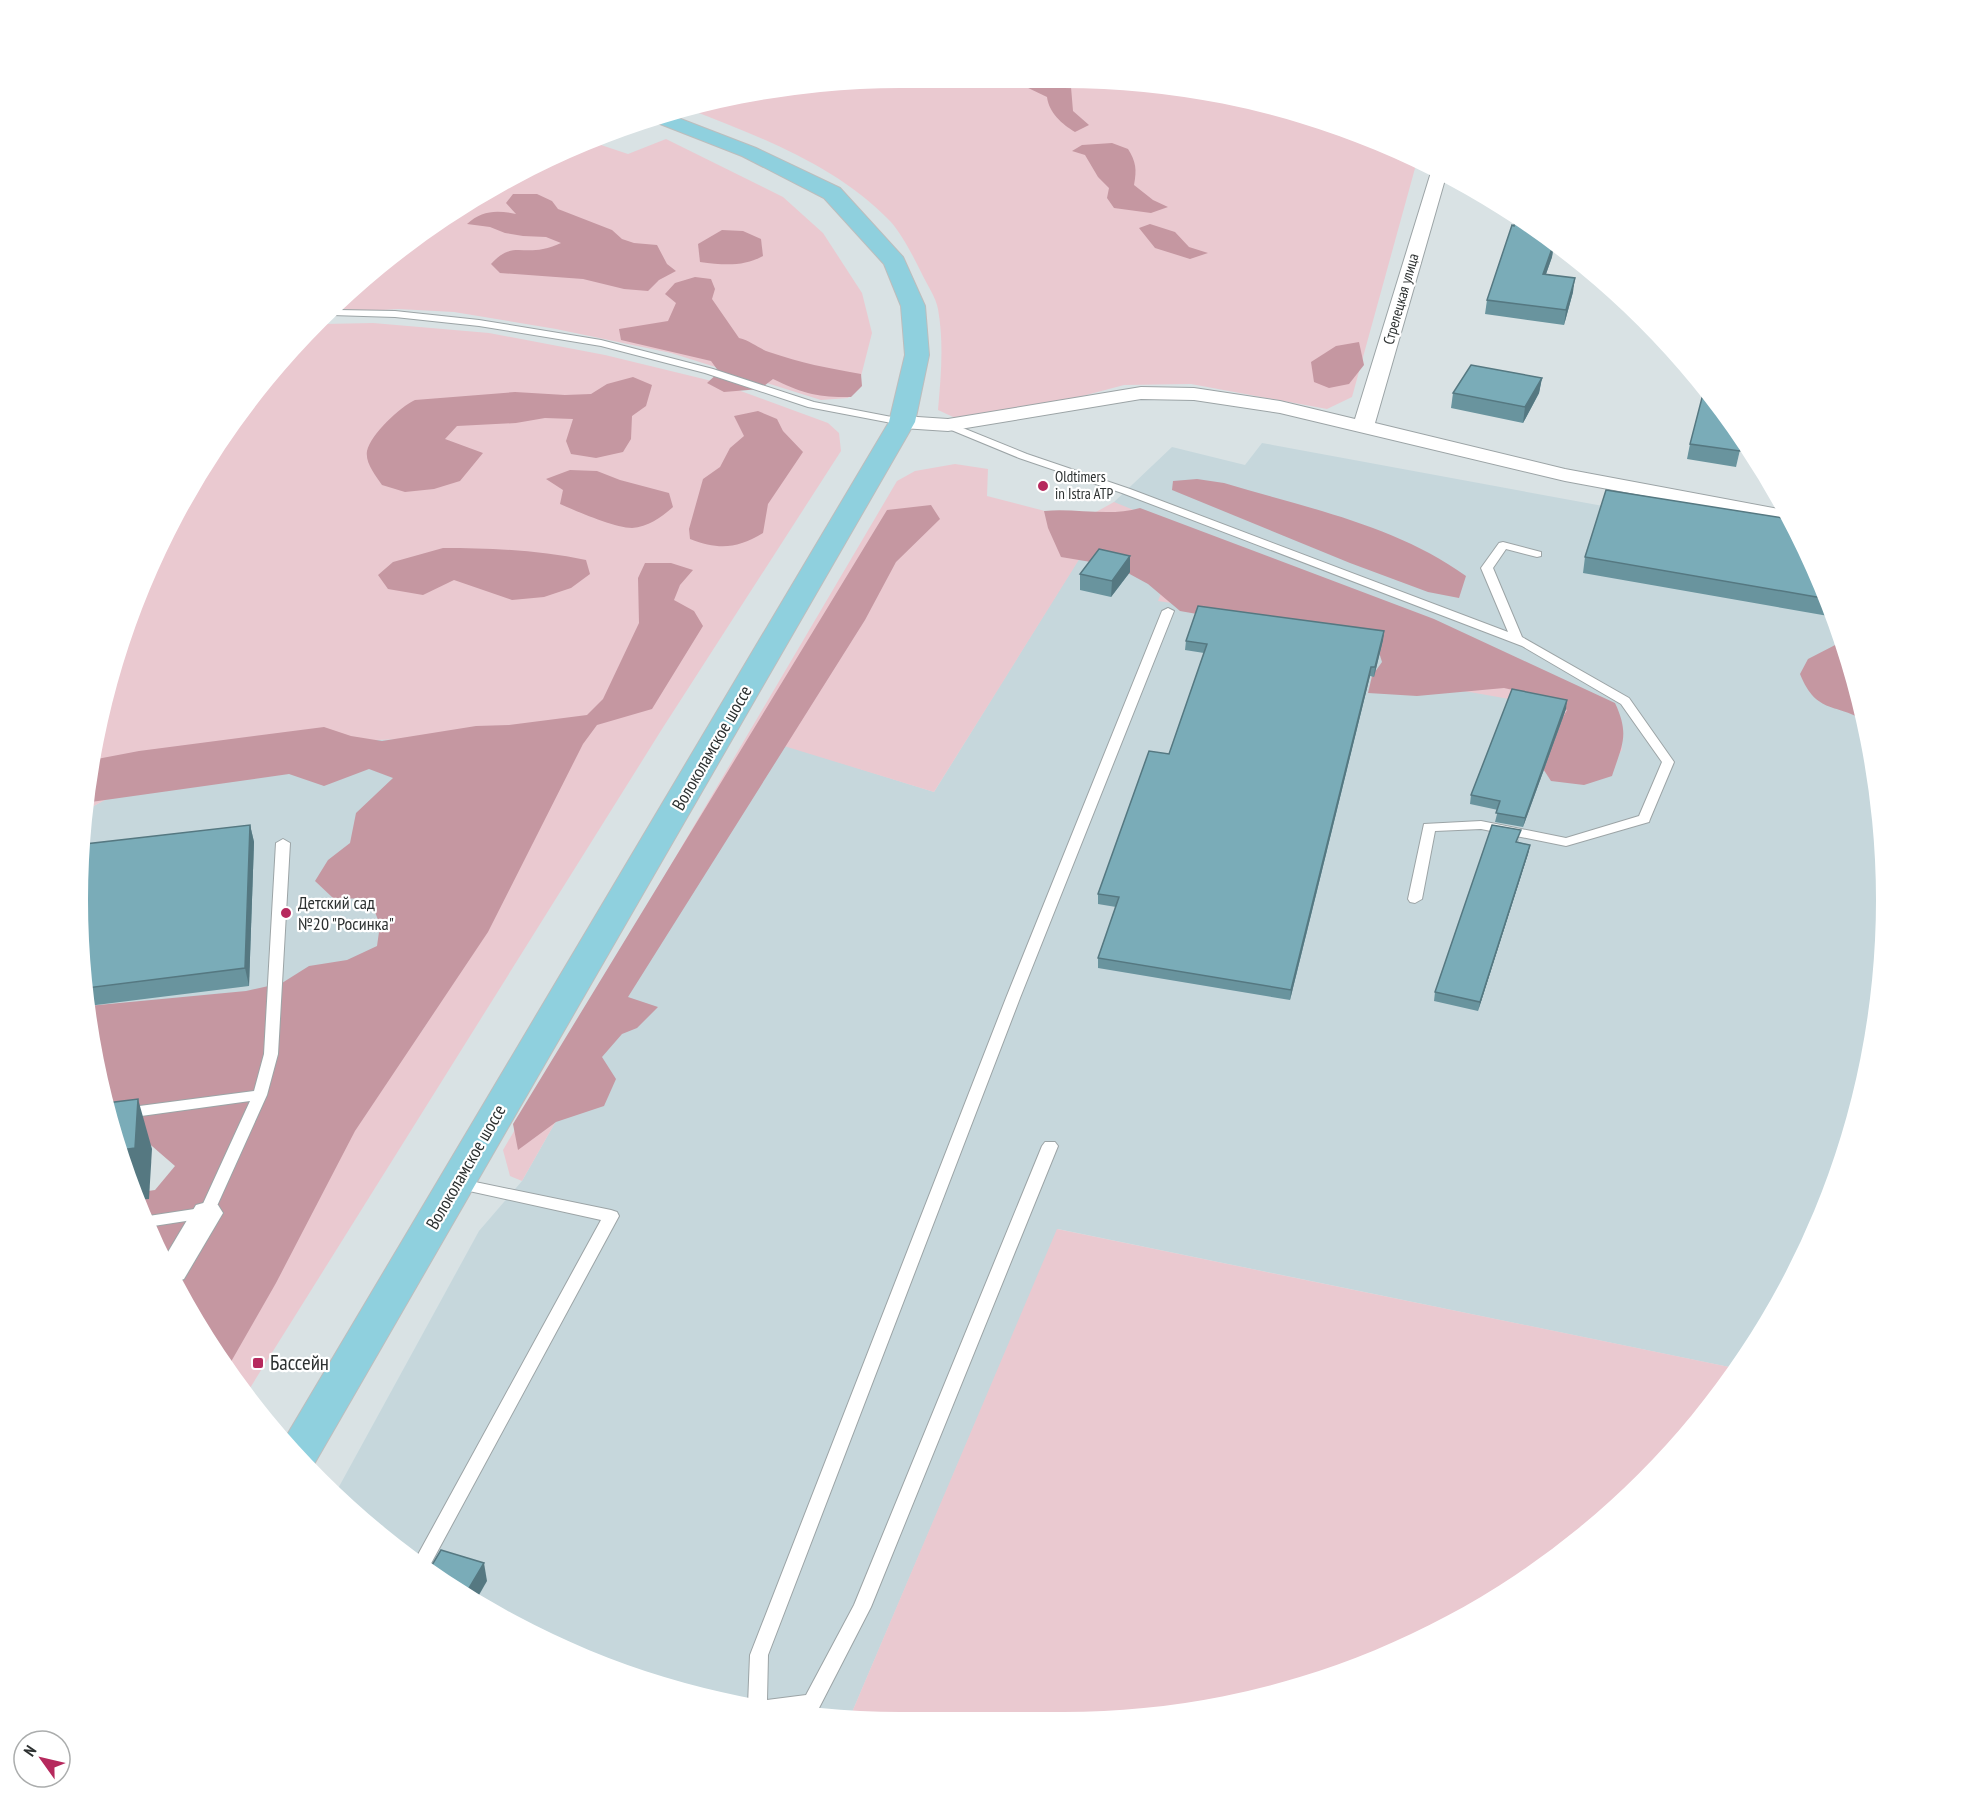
<svg xmlns="http://www.w3.org/2000/svg" width="1965" height="1801" viewBox="0 0 1965 1801" font-family="'PT Sans Narrow',sans-serif">
<style>
.built{fill:#c6d7dc}
.green{fill:#eac9d0}
.forest{fill:#c597a1}
.lines{fill:none;stroke-linecap:round;stroke-linejoin:round}
.lane-casing{stroke:#9ca4a6;stroke-width:2}
.street-casing{stroke:#9ca4a6;stroke-width:2}
.primary-casing{stroke:#bcbdbd;stroke-width:2}
.lane{fill:#fff;fill-rule:evenodd}
.street{fill:#fff;fill-rule:evenodd}
.primary{fill:#8fd0de;fill-rule:evenodd}
.wall{fill:#69949e}
.shaded-wall{fill:#557881}
.building{fill:#7aacb8;stroke:#557881;stroke-width:1.5}
.poi-dot{fill:#b6295d;stroke:#fff;stroke-width:2}
.labels{text-anchor:middle;stroke-width:4.5;stroke-linejoin:round;paint-order:stroke}
.far-street-label{font-size:15px;fill:#2d3131;stroke:#fff}
.far-poi-label{font-size:15px;fill:#2d3131;stroke:#fff;text-anchor:start}
.street-label{font-size:18px;fill:#2d3131;stroke:#fff}
.poi-label{font-size:18px;fill:#2d3131;stroke:#fff;text-anchor:start}
.near-poi-label{font-size:21px;fill:#2d3131;stroke:#fff;text-anchor:start}
</style>
<rect width="100%" height="100%" fill="#d9e2e4"/>
<g class="built">
<polygon points="1262,443 1603,506 1824,585 1836,625 1834,643 1859,701 1871,740 1887,900 1871,1061 1825,1215 1749,1357 1739,1369 1058,1229 850,1717 793,1716 636,1679 490,1613 358,1519 335,1494 479,1231 522,1181 771,741 934,792 1114,502 1172,447 1245,465"/>
<polygon points="562,734 488,926 421,1033 385,1048 94,1061 78,900 90,808 190,754 344,741"/>
</g>
<g class="green">
<path d="M900,78L1118,80L1225,94L1380,141L1417,161L1352,397L1327,409L1191,384L1124,385L1000,418L964,422L938,410C941,376 944,343 938,309C936,297 926,283 921,272C913,256 902,234 890,221C837,166 761,137 691,110L740,94Z"/>
<polygon points="666,139 783,197 823,233 862,293 872,333 859,384 848,398 821,400 671,353 556,329 454,312 398,309 335,313 400,248 502,185 533,169 537,163 595,143 628,154"/>
<polygon points="373,323 489,333 605,355 716,382 828,423 839,433 841,451 662,729 245,1396 186,1295 385,1048 421,1032 488,926 562,734 344,741 190,754 90,808 106,688 163,536 248,400 324,324"/>
<polygon points="955,464 988,469 987,496 1072,518 1096,512 1114,502 1573,688 1620,718 1622,750 1604,771 1578,778 1543,771 1565,709 1453,689 1391,636 1158,601 1163,588 1085,550 934,792 771,742 522,1181 510,1176 503,1150 897,481 915,471"/>
<polygon points="1057,1229 1739,1369 1646,1482 1522,1584 1380,1660 1225,1707 1065,1723 850,1717"/>
</g>
<g class="forest">
<path d="M1018,79H1067L1071,87L1073,111L1089,125L1075,132C1062,124 1049,113 1047,97L1024,86Z"/>
<path d="M1112,143L1128,149C1136,162 1137,169 1134,185L1153,200L1168,207L1151,213L1114,208L1107,198L1109,188L1098,177L1085,155L1072,151L1082,145Z"/>
<path d="M513,194H537L552,201L558,209L612,230L622,239L634,243L657,245L667,264L676,271L659,280L648,291L624,289L583,279L500,273L491,264C511,242 520,254 543,249C549,248 556,245 561,243L546,237L523,236L505,233L490,227L467,224C482,210 497,210 516,214L506,203Z"/>
<polygon points="1150,224 1175,232 1189,247 1208,253 1190,259 1155,248 1139,228"/>
<path d="M722,230L743,231L761,239L763,256C742,267 724,265 700,262L698,244Z"/>
<path d="M695,277L711,279L715,289L712,299L739,338C751,341 758,348 769,352C801,363 827,368 861,374L862,386L851,397C819,398 802,393 773,379L760,389L724,392L707,383L719,372L711,361L621,340L619,329L668,321L676,303L665,294L675,283Z"/>
<polygon points="1359,342 1364,365 1349,384 1329,388 1314,382 1311,362 1336,346"/>
<path d="M633,377L652,385L646,406L632,416L631,439L623,452L596,458L571,454L566,441L573,419L545,418L516,423L457,426L445,439L483,453L460,481L434,489L405,492L382,485C376,476 365,463 367,451C371,434 400,407 415,400L515,392L565,395L591,394L607,384Z"/>
<path d="M758,411L777,419L783,431L803,452L768,504L763,533C736,549 719,550 690,539L689,529L703,479L720,467L730,448L744,436L734,416Z"/>
<path d="M570,470L597,471L620,480L669,493L673,507C662,517 648,527 632,528C615,528 576,511 560,504L563,490L546,479Z"/>
<path d="M1197,479L1224,483C1307,508 1395,525 1466,576L1459,598L1428,592L1350,563L1172,490L1173,481Z"/>
<polygon points="931,505 940,519 896,562 865,620 628,997 658,1007 637,1028 622,1034 602,1057 616,1079 604,1106 556,1122 518,1150 513,1124 887,510"/>
<path d="M1140,508L1434,619L1615,703C1630,735 1622,745 1612,776L1584,785L1551,781L1538,761L1567,710L1540,696L1504,688L1417,696L1368,693L1372,676L1382,662L1377,646L1180,611L1148,584L1115,566L1061,557L1048,528L1044,511C1077,508 1109,517 1140,508Z"/>
<path d="M443,548C490,548 539,550 586,560L590,574L571,588L544,597L512,600L454,580L423,595L388,589L378,575L393,562Z"/>
<polygon points="645,563 671,563 693,570 680,585 674,600 694,611 703,626 652,709 597,725 583,744 488,932 355,1131 276,1283 228,1367 141,1216 134,1193 155,1190 175,1166 130,1127 114,1127 94,1061 88,1006 246,991 282,983 309,966 347,960 377,946 380,925 370,899 333,898 315,881 328,860 350,843 356,813 393,778 369,769 324,786 289,774 91,802 97,759 139,751 324,727 351,736 382,741 476,726 509,725 587,715 603,699 639,623 638,578"/>
<path d="M1841,642L1866,722C1837,702 1817,716 1800,674L1808,659Z"/>
</g>
<g class="lines">
<g class="lane-casing">
<g id="lane">
<polygon points="1436,175 1447,177 1456,182 1433,180 1433,176"/>
<polygon points="338,310 395,311 479,320 601,340 713,369 814,402 902,419 907,422 902,425 808,407 705,373 601,346 479,326 395,317 332,315"/>
<polygon points="948,422 1027,454 1130,489 1508,632 1481,568 1499,543 1503,542 1541,552 1541,556 1537,557 1506,549 1493,568 1522,637 1629,698 1674,762 1650,819 1649,822 1566,846 1481,829 1435,831 1422,899 1415,903 1410,902 1408,899 1424,824 1481,821 1566,838 1639,816 1662,762 1621,704 1522,646 1122,493 1019,458 944,427 943,425"/>
<polygon points="1168,608 1174,611 1020,998 768,1655 767,1700 806,1695 854,1605 1042,1146 1045,1142 1055,1142 1058,1146 871,1607 819,1708 785,1714 748,1705 750,1655 1006,998 1162,611"/>
<polygon points="283,839 290,843 278,1054 267,1095 212,1217 147,1227 142,1217 201,1208 250,1101 112,1120 109,1110 254,1091 264,1054 276,843"/>
<polygon points="456,1178 611,1210 617,1212 619,1216 428,1569 415,1560 601,1220 451,1187 448,1183 451,1179"/>
</g>
</g>
<g class="street-casing">
<g id="street">
<polygon points="1432,169 1446,176 1375,423 1565,469 1784,510 1791,523 1565,481 1280,413 1194,400 1141,399 948,431 902,428 895,426 892,422 895,418 902,416 948,419 1141,387 1194,388 1280,401 1355,419"/>
<polygon points="207,1202 218,1205 223,1213 184,1279 179,1281 165,1257 196,1205"/>
</g>
</g>
<g class="primary-casing">
<polygon id="primary" points="673,116 756,148 840,188 903,257 925,306 929,355 915,422 313,1466 310,1467 284,1440 889,422 905,355 901,306 884,264 824,198 742,156 655,122"/>
</g>
<use href="#lane" class="lane"/>
<use href="#street" class="street"/>
<use href="#primary" class="primary"/>
</g>
<g class="wall">
<polygon points="1554,243 1552,257 1546,274 1573,292 1564,325 1485,314 1487,300"/>
<polygon points="1542,378 1539,393 1523,423 1451,408 1453,393"/>
<polygon points="1743,437 1736,467 1687,459 1690,444"/>
<polygon points="1585,557 1824,585 1834,617 1583,573"/>
<polygon points="1130,572 1111,597 1080,590 1080,574"/>
<polygon points="1384,631 1383,640 1374,677 1370,676 1290,1000 1098,968 1098,958 1116,907 1098,904 1098,894 1169,754 1204,653 1185,650 1186,641"/>
<polygon points="1566,709 1523,827 1495,822 1498,810 1470,804 1471,795"/>
<polygon points="250,825 254,842 249,986 88,1006 78,900"/>
<polygon points="1519,839 1518,842 1530,845 1528,854 1478,1011 1434,1001 1435,992"/>
</g>
<g class="shaded-wall">
<polygon points="1554,243 1552,257 1541,288 1543,274"/>
<polygon points="1575,278 1573,292 1564,325 1566,310"/>
<polygon points="1542,378 1539,393 1523,423 1525,407"/>
<polygon points="1130,556 1130,572 1111,597 1112,581"/>
<polygon points="1384,631 1383,640 1374,677 1375,667"/>
<polygon points="1371,667 1370,676 1290,1000 1291,990"/>
<polygon points="1567,700 1566,709 1523,827 1525,818"/>
<polygon points="250,825 254,842 249,986 245,968"/>
<polygon points="1530,845 1528,854 1478,1011 1480,1002"/>
<polygon points="138,1099 152,1149 149,1199 136,1200 121,1150"/>
<polygon points="484,1563 487,1581 475,1602 465,1595"/>
</g>
<g class="building">
<polygon points="1516,214 1522,217 1554,243 1543,274 1575,278 1566,310 1487,300 1512,225 1514,226"/>
<polygon points="1471,365 1542,378 1525,407 1453,393"/>
<polygon points="1704,390 1743,437 1740,451 1690,444"/>
<polygon points="1606,490 1789,519 1824,585 1828,599 1585,557"/>
<polygon points="1099,549 1130,556 1112,581 1080,574"/>
<polygon points="1198,606 1384,631 1375,667 1371,667 1291,990 1098,958 1119,897 1098,894 1149,751 1169,754 1207,644 1186,641"/>
<polygon points="1512,689 1567,700 1525,818 1496,813 1500,801 1471,795"/>
<polygon points="250,825 245,968 87,988 78,900 85,844"/>
<polygon points="1492,825 1521,830 1516,842 1530,845 1480,1002 1435,992"/>
<polygon points="138,1099 135,1148 121,1150 107,1103"/>
<polygon points="441,1550 484,1563 465,1595 429,1570"/>
</g>
<g class="poi-dot">
<circle cx="1043" cy="486" r="6"/>
<circle cx="286" cy="913" r="6"/>
<rect x="252" y="1357" width="12" height="12" rx="3"/>
</g>
<g class="labels">
<g class="far-street-label">
<text transform="translate(1401 299) rotate(-74)" y="5">Стрелецкая улица</text>
</g>
<g class="far-poi-label">
<text x="1055" y="482">Oldtimers<tspan x="1055" dy="17">in Istra ATP</tspan></text>
</g>
<g class="street-label">
<text transform="translate(712 748) rotate(-60)" y="6">Волоколамское шоссе</text>
<text transform="translate(466 1167) rotate(-60)" y="6">Волоколамское шоссе</text>
</g>
<g class="poi-label">
<text x="298" y="909">Детский сад<tspan x="298" dy="21">№20 "Росинка"</tspan></text>
</g>
<g class="near-poi-label">
<text x="270" y="1370">Бассейн</text>
</g>
</g>
<path d="M0 0H1965V1801H0ZM900 88H1064A812 812 0 0 1 1876 900V900A812 812 0 0 1 1064 1712H900A812 812 0 0 1 88 900V900A812 812 0 0 1 900 88Z" fill="#fff" fill-rule="evenodd"/>
<g transform="translate(42 1759) rotate(304)"><circle r="28" fill="#ffffff" stroke="#abadad" stroke-width="1.5"/>
<path d="M0-4.5L10 22L0 15L-10 22Z" fill="#b6295d"/>
<text y="-9" font-size="16" font-weight="bold" text-anchor="middle" fill="#2d3131">N</text>
</g>
</svg>
